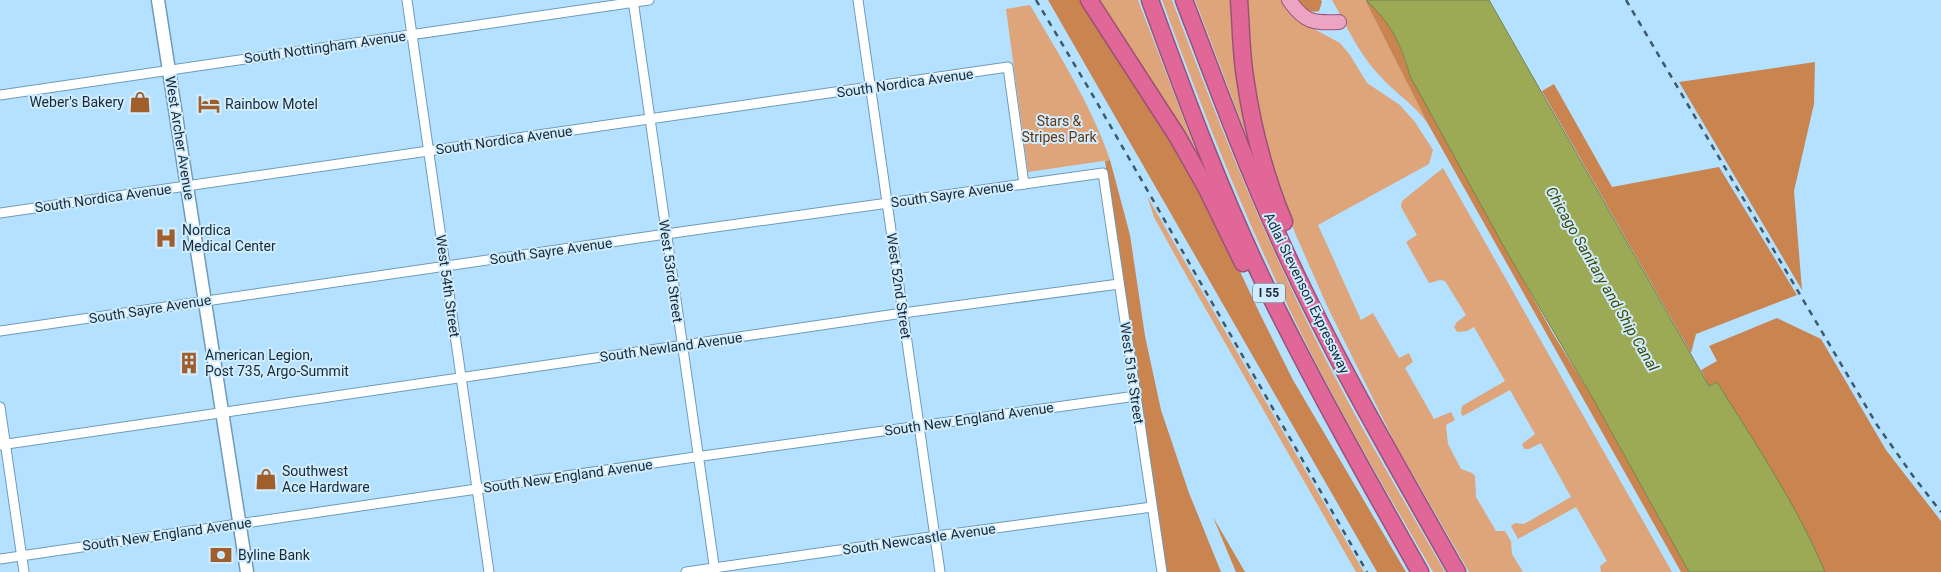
<svg xmlns="http://www.w3.org/2000/svg" width="1941" height="572" viewBox="0 0 1941 572" font-family="Roboto,sans-serif">
<style>
.green{fill:#dea47a}
.forest{fill:#ca844f}
.water{fill:#9ca955;stroke:#74834c}
.lines{fill:none;stroke-linecap:round;stroke-linejoin:round}
.minor-casing{stroke:#6f9bb7;stroke-width:11}
.secondary-casing{stroke:#6f9bb7;stroke-width:15}
.primary-casing{stroke:#9b5276;stroke-width:16}
.motorway-casing{stroke:#9b5276;stroke-width:19}
.minor{stroke:#fff;stroke-width:9}
.secondary{stroke:#fff;stroke-width:12}
.primary{stroke:#eda4c2;stroke-width:14}
.motorway{stroke:#e16799;stroke-width:16}
.rail{stroke:#40596a;stroke-width:2.5;stroke-dasharray:6 6;stroke-linecap:butt}
.labels{text-anchor:middle;stroke-width:4;stroke-linejoin:round;paint-order:stroke}
.shield{fill:#d0ecfe;stroke:#4f6472;stroke-width:1}
.shield-label{font-size:12px;font-weight:bold;fill:#182a36}
.street-label{font-size:14px;fill:#182a36;stroke:#d0ecfe}
.poi-label{font-size:14px;fill:#182a36;stroke:#d0ecfe;text-anchor:start}
.park-label{font-size:14px;fill:#66370e;stroke:#d0ecfe}
.water-label{font-size:15px;font-style:italic;fill:#414906;stroke:#d0ecfe}
</style>
<rect width="100%" height="100%" fill="#b3e1ff"/>
<g class="green">
<polygon points="1097,0 1138,0 1201,164"/>
<path d="M1162,0H1172C1216,117 1262,232 1318,344C1357,422 1402,497 1445,572H1433C1378,477 1323,383 1277,283C1234,191 1197,96 1162,0Z"/>
<polygon points="1195,0 1235,0 1252,150"/>
<polygon points="1246,0 1286,0 1303,23 1340,43 1350,55 1367,83 1400,105 1415,122 1433,150 1429,164 1318,225 1361,320 1373,313 1399,358 1409,353 1413,362 1405,368 1434,419 1451,412 1455,420 1446,425 1448,444 1461,469 1472,473 1475,476 1476,497 1496,531 1505,531 1511,541 1512,554 1523,572 1469,572 1396,445 1328,308 1295,233 1280,192 1259,118 1250,54"/>
<path d="M1332,0H1365L1428,124C1414,104 1395,93 1379,75C1359,54 1346,25 1332,0Z"/>
<path d="M1030,5C1059,55 1091,104 1110,160L1028,172L1006,9Z"/>
<polygon points="1443,168 1672,572 1601,572 1600,566 1607,561 1576,507 1518,539 1511,526 1515,523 1524,524 1571,497 1541,443 1529,449 1524,449 1522,444 1535,434 1510,390 1463,416 1461,414 1462,406 1505,381 1474,327 1467,331 1457,332 1454,327 1457,322 1466,315 1445,281 1440,280 1429,283 1406,242 1417,235 1401,207 1402,201"/>
<polygon points="1147,196 1364,572 1356,572 1177,259 1154,217"/>
</g>
<g class="forest">
<polygon points="1048,0 1080,0 1173,142 1228,246 1261,316 1293,380 1406,572 1377,572"/>
<path d="M1296,0H1321L1322,2L1319,11C1309,14 1302,7 1296,0Z"/>
<path d="M1365,0C1391,18 1401,47 1410,76L1552,332L1592,397L1689,572H1681L1428,124Z"/>
<polygon points="1815,62 1814,104 1794,191 1802,290 1679,82"/>
<polygon points="1554,84 1612,187 1719,167 1797,295 1696,334 1691,353 1542,91"/>
<polygon points="1110,160 1130,235 1145,336 1161,410 1189,493 1221,572 1164,572 1105,161"/>
<path d="M1777,318L1821,339L1886,450L1941,521V572H1825C1797,505 1755,444 1717,382L1709,386L1701,370L1717,361L1709,346Z"/>
<polygon points="1213,517 1245,572 1236,572"/>
</g>
<path class="water" d="M1366,0H1489L1709,386L1717,382C1755,443 1797,505 1825,572H1689L1592,397L1504,247L1410,76C1400,42 1392,25 1366,0Z"/>
<g class="lines">
<g class="minor-casing">
<g id="minor">
<polyline points="407,0 489,572"/>
<polyline points="633,0 715,572"/>
<polyline points="858,0 940,572"/>
<polyline points="0,95 649,0"/>
<polyline points="0,213 1008,67 1024,184"/>
<polyline points="0,331 666,234 1103,173 1162,572"/>
<polyline points="0,407 24,572"/>
<polyline points="0,445 903,313 1119,284"/>
<polyline points="0,559 688,458 1136,396"/>
<polyline points="686,572 944,535 1152,507"/>
</g>
</g>
<g class="secondary-casing">
<polyline id="secondary" points="158,0 247,572"/>
</g>
<g class="primary-casing">
<path id="primary" d="M1289,0C1305,23 1313,23 1339,22"/>
</g>
<g class="motorway-casing">
<g id="motorway">
<polyline points="1089,0 1177,136 1206,187 1243,263"/>
<path d="M1150,0C1186,99 1223,199 1269,293C1316,388 1368,480 1420,572"/>
<path d="M1184,0C1216,84 1247,168 1284,249C1335,360 1397,466 1457,572"/>
<path d="M1239,0C1241,26 1241,52 1245,77C1252,127 1265,176 1284,222"/>
</g>
</g>
<use href="#minor" class="minor"/>
<use href="#secondary" class="secondary"/>
<use href="#primary" class="primary"/>
<use href="#motorway" class="motorway"/>
<g class="rail">
<polyline points="1036,0 1092,94 1367,572"/>
<polyline points="1626,0 1877,425 1913,476 1941,512"/>
</g>
</g>
<defs>
<g id="shop-bare" transform="scale(1.725)"><path d="M-5-2.5h2.3a2.7 3.5 0 0 1 5.4 0H5L5.5 6h-11ZM-1.5-2.5h3a1.5 2.3 0 0 0-3 0Z" fill="#a05f2a" stroke="#d0ecfe" stroke-width="2.5" paint-order="stroke"/></g>
<g id="hotel-bare" transform="scale(1.725)"><path d="M-6-4.5h1.5V1H6V5H4.5V3h-9V5H-6ZM-4 0a1.8 1.8 0 1 1 3.6 0ZM.5 0V-2.5h3Q6-2.5 6 0Z" fill="#a05f2a" stroke="#d0ecfe" stroke-width="2.5" paint-order="stroke"/></g>
<g id="hospital-bare" transform="scale(1.725)"><path d="M-5-5h3v3.5h4V-5h3V5h-3V1.5h-4V5h-3Z" fill="#a05f2a" stroke="#d0ecfe" stroke-width="2.5" paint-order="stroke"/></g>
<g id="building-bare" transform="scale(1.725)"><path d="M-4-6H4V6H1V3H-1V6H-4ZM-2.5-4.3h1.7v1.8h-1.7ZM.8-4.3h1.7v1.8H.8ZM-2.5-1h1.7V.8h-1.7ZM.8-1h1.7V.8H.8Z" fill="#a05f2a" stroke="#d0ecfe" stroke-width="2.5" paint-order="stroke"/></g>
<g id="bank-bare" transform="scale(1.725)"><path d="M-6-4H6V4H-6ZM0-2.3a2.3 2.3 0 1 0 0 4.6a2.3 2.3 0 1 0 0-4.6Z" fill="#a05f2a" stroke="#d0ecfe" stroke-width="2.5" paint-order="stroke"/></g>
</defs>
<g fill-rule="evenodd">
<use href="#shop-bare" x="140" y="102"/>
<use href="#hotel-bare" x="209" y="104"/>
<use href="#hospital-bare" x="166" y="238"/>
<use href="#building-bare" x="189" y="363"/>
<use href="#shop-bare" x="266" y="479"/>
<use href="#bank-bare" x="221" y="555"/>
</g>
<g class="labels">
<rect class="shield" x="1253" y="283.5" width="32" height="19" rx="4"/>
<g class="shield-label">
<text x="1269" y="297">I 55</text>
</g>
<g class="street-label">
<text transform="translate(325 47) rotate(-8)" y="5">South Nottingham Avenue</text>
<text transform="translate(905 83) rotate(-8)" y="5">South Nordica Avenue</text>
<text transform="translate(180 138) rotate(81)" y="5">West Archer Avenue</text>
<text transform="translate(504 140) rotate(-8)" y="5">South Nordica Avenue</text>
<text transform="translate(952 194) rotate(-8)" y="5">South Sayre Avenue</text>
<text transform="translate(103 198) rotate(-8)" y="5">South Nordica Avenue</text>
<text transform="translate(551 251) rotate(-8)" y="5">South Sayre Avenue</text>
<text transform="translate(671 271) rotate(82)" y="5">West 53rd Street</text>
<text transform="translate(448 286) rotate(82)" y="5">West 54th Street</text>
<text transform="translate(899 286) rotate(82)" y="5">West 52nd Street</text>
<text transform="translate(1307 293) rotate(64)" y="5">Adlai Stevenson Expressway</text>
<text transform="translate(150 309) rotate(-9)" y="5">South Sayre Avenue</text>
<text transform="translate(671 347) rotate(-8)" y="5">South Newland Avenue</text>
<text transform="translate(1132 373) rotate(82)" y="5">West 51st Street</text>
<text transform="translate(969 419) rotate(-8)" y="5">South New England Avenue</text>
<text transform="translate(568 476) rotate(-8)" y="5">South New England Avenue</text>
<text transform="translate(167 534) rotate(-8)" y="5">South New England Avenue</text>
<text transform="translate(919 539) rotate(-8)" y="5">South Newcastle Avenue</text>
</g>
<g class="poi-label">
<text x="124" y="107" text-anchor="end">Weber's Bakery</text>
<text x="225" y="109">Rainbow Motel</text>
<text x="182" y="235">Nordica<tspan x="182" dy="16">Medical Center</tspan></text>
<text x="205" y="360">American Legion,<tspan x="205" dy="16">Post 735, Argo-Summit</tspan></text>
<text x="282" y="476">Southwest<tspan x="282" dy="16">Ace Hardware</tspan></text>
<text x="238" y="560">Byline Bank</text>
</g>
<g class="park-label">
<text x="1059" y="126">Stars &amp;<tspan x="1059" dy="16">Stripes Park</tspan></text>
</g>
<g class="water-label">
<text transform="translate(1602 279) rotate(60)" y="5">Chicago Sanitary and Ship Canal</text>
</g>
</g>
</svg>
